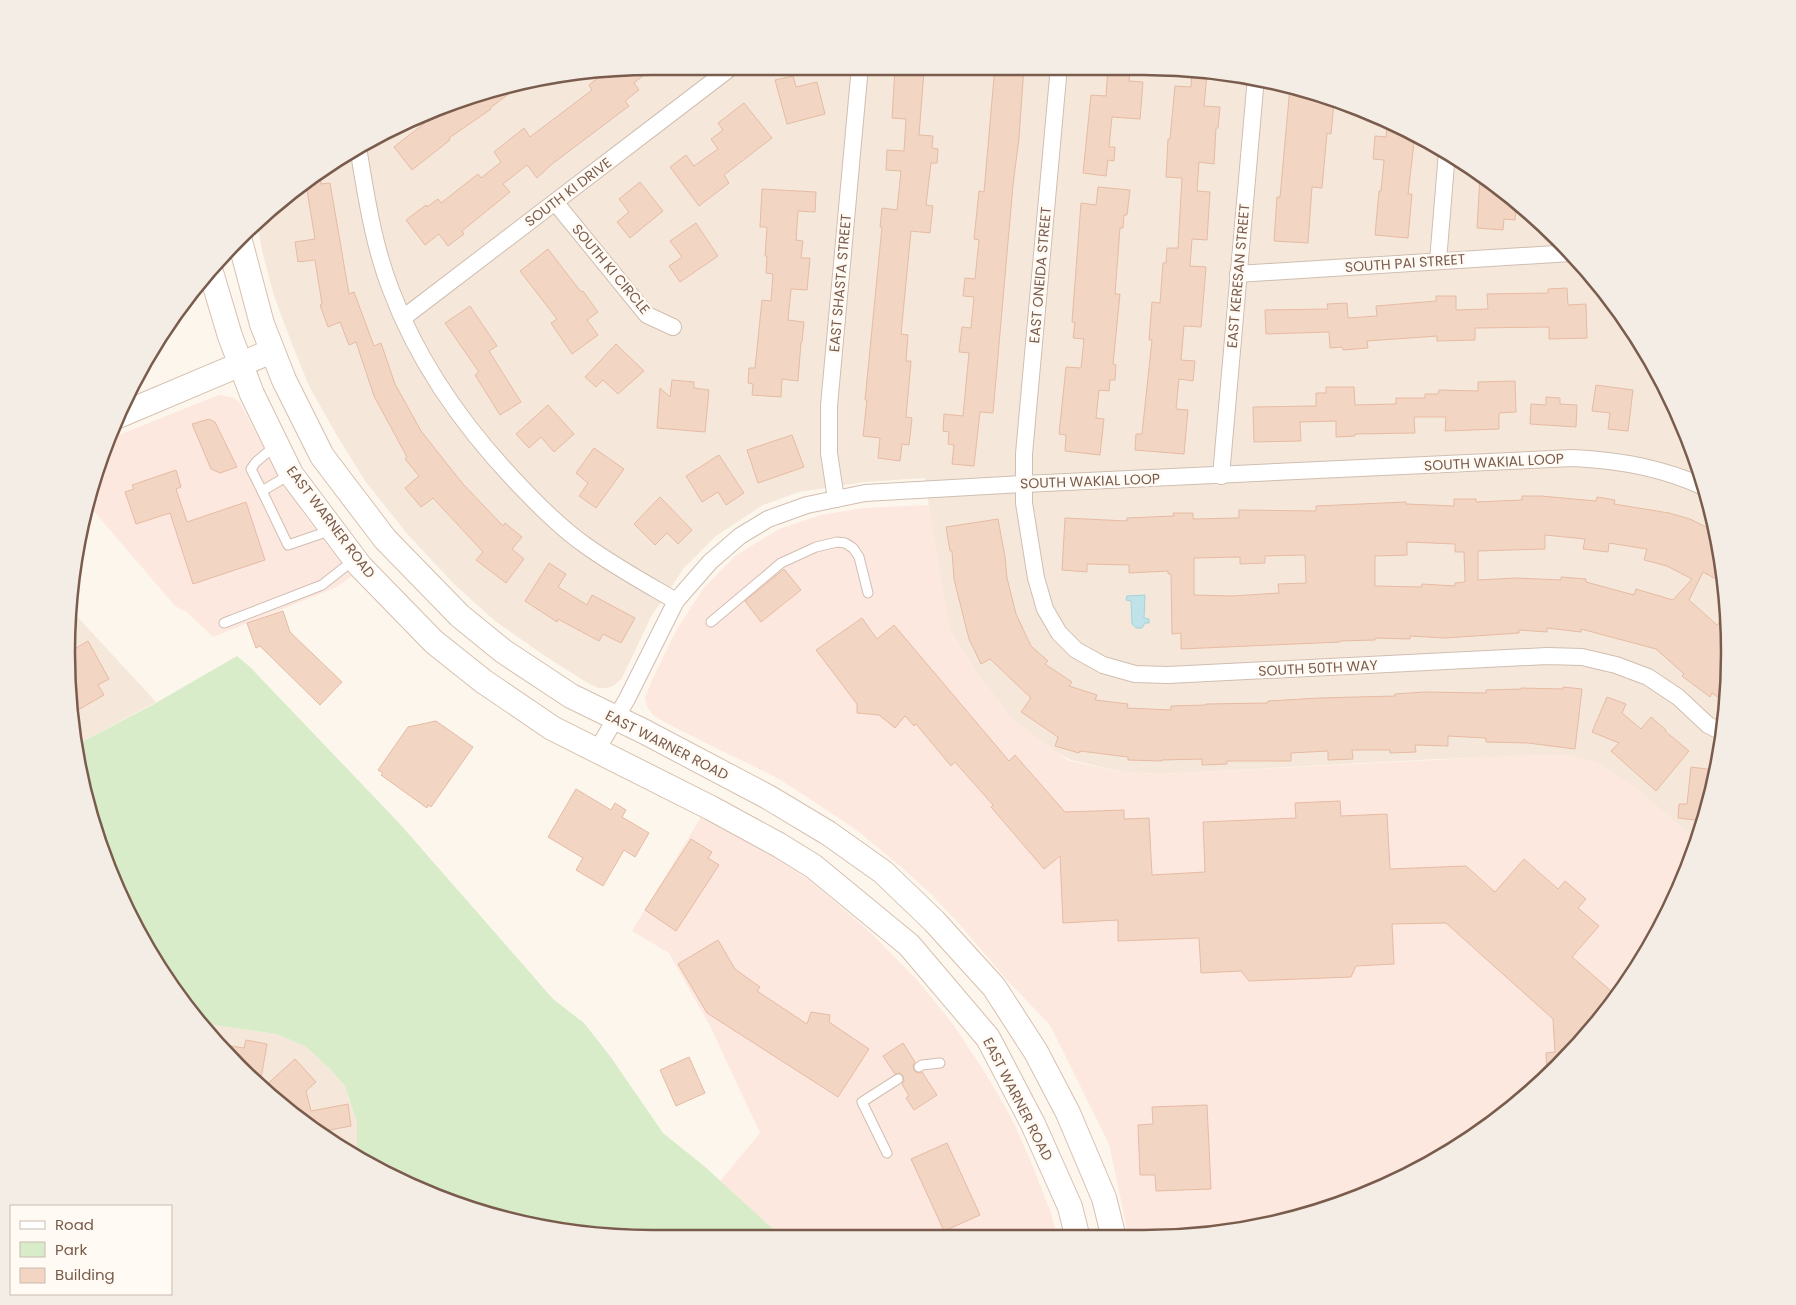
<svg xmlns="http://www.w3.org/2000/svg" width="1796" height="1305" viewBox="0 0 1796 1305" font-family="Poppins,sans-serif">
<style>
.residential{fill:#f5e8da}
.commercial{fill:#fde8e0}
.green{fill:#d8ecc9}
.water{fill:#bfe3e8;stroke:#a5d3da}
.building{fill:#f3d5c3;stroke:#e6bba3;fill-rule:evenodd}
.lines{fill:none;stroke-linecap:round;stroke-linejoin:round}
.lane-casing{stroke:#d1beb0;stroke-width:11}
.street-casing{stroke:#d1beb0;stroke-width:18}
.secondary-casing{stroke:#d6c0b0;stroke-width:26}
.lane{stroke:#fff;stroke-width:9}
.street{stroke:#fff;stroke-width:16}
.secondary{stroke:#fff;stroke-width:24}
.labels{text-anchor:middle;stroke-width:5;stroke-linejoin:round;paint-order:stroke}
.street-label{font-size:14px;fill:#7a5c4d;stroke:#fffaf3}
.rim{fill:none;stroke:#7a5c4d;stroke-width:2.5}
</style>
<rect width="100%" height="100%" fill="#fdf6ec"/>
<g class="residential">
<polygon points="652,66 1144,66 1258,78 1368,111 1437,145 1530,212 1584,266 1651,360 1699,464 1725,576 1728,691 1710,804 1696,840 1633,786 1570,755 1437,759 1161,774 1123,772 1071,760 1049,748 1012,719 978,675 950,630 942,597 925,478 865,482 799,492 763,505 716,536 684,568 652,615 622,678 615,685 608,688 598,688 586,682 545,656 495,621 454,584 409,536 365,481 336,434 309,386 292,344 274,296 262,251 258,226 327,165 393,127 500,86"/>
<polygon points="71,610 156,702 76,745 71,729"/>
<polygon points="200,1023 276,1034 305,1046 329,1068 345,1086 357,1122 357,1148 355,1155 295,1117 212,1039"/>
</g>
<g class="commercial">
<polygon points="219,395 234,398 240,403 279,474 307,518 352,576 337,587 213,637 187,612 175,606 86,502 109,439"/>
<polygon points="929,505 950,630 978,675 1012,719 1069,761 1123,772 1161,774 1531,755 1570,755 1597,762 1633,786 1696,840 1669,912 1608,1010 1530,1093 1437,1160 1368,1194 1220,1234 1128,1234 1109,1144 1050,1025 1006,979 961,926 932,895 901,867 858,831 781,780 664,722 653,715 647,706 645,698 652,680 677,629 703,589 735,556 779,529 821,515 863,508"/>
<polygon points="701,817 756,844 810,881 871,933 919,982 952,1023 984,1071 1010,1115 1030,1159 1051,1213 1057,1235 775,1236 774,1230 720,1181 760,1133 710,1026 669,953 632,931"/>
</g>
<polygon class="green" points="237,656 249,666 399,823 553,999 584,1023 610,1056 663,1133 704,1166 774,1230 775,1236 614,1238 501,1219 393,1178 355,1155 357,1148 357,1122 345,1086 329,1068 305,1046 276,1034 200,1023 145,946 111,877 76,745 154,704"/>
<polygon class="water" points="1145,595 1144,618 1149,619 1149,623 1145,623 1142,628 1136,628 1132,624 1131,601 1126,600 1127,596"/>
<g class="building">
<polygon points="655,66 634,83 639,90 625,101 629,106 552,164 537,178 527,165 503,184 510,192 462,231 464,234 448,246 439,234 425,245 406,220 426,205 427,207 438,199 441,203 478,174 481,178 501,162 494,152 524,128 530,137 592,90 589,85 604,73"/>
<polygon points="995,66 1024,66 1019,138 1013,185 993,413 980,412 974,466 952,464 954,445 948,444 949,432 943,431 944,414 963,416 969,353 959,352 962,327 971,328 974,297 963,296 965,278 975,279 979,240 974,239 979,191 984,192"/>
<polygon points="1108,66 1131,66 1129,81 1143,82 1140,119 1112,117 1109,147 1115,147 1114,161 1108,160 1106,176 1083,173 1091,95 1106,96"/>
<polygon points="895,69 924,71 919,135 933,136 932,148 938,149 937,163 931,163 926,205 933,206 930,233 911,231 901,334 908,335 906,361 911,361 906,417 912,418 909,445 902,444 900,461 878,458 880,438 863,436 867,400 865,400 882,227 880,227 882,208 897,210 901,171 886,170 887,150 904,151 906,119 892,118"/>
<polygon points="1192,71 1207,73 1204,106 1220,107 1218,128 1216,128 1214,164 1199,162 1197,191 1210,192 1207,240 1192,239 1190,266 1206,267 1201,327 1184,326 1181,360 1195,361 1193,381 1179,379 1176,409 1188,410 1184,454 1135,450 1136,434 1142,434 1152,340 1149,340 1152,302 1160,303 1163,263 1166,263 1167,248 1178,248 1182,178 1166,177 1168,139 1170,139 1175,86 1191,87"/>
<polygon points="793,76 796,87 817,82 825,114 787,124 775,80"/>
<polygon points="522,84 490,108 491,109 449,138 450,140 412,170 394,147 445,107 500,86"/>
<polygon points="1290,87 1311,94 1311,100 1334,102 1331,134 1327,133 1322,188 1312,187 1308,243 1274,241 1277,197 1280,197"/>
<polygon points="744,103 772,138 724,175 729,183 699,206 670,167 686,155 694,166 718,149 711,139 723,130 718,123"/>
<polygon points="1387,126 1401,127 1415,134 1408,194 1412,194 1408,238 1375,235 1379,191 1381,191 1384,160 1373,159 1375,136 1386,137"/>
<polygon points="320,171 321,184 330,183 349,294 354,292 374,346 381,343 395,384 421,431 463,484 503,526 505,523 522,537 512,549 524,559 506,583 476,560 483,552 433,498 421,507 405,488 419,476 405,459 407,457 374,396 356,342 349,345 340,322 328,327 320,305 322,304 315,260 298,262 295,242 315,239 306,184"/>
<polygon points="1480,176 1517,202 1515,220 1504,219 1503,230 1477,228"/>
<polygon points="640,182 663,211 630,238 617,222 629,212 619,199"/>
<polygon points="1098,187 1130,190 1127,215 1124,215 1123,228 1120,228 1115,294 1120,294 1113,364 1116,365 1115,380 1110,380 1109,391 1099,390 1096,418 1104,419 1100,455 1065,451 1066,435 1059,434 1066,367 1081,368 1084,339 1073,338 1075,323 1072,322 1081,203 1096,205"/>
<polygon points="762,189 816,192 815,212 798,211 796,240 803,241 801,258 810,258 807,290 791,289 788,320 804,322 802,342 801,342 798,381 782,379 781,397 752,395 753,384 748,383 749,368 755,368 762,300 771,301 773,274 766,273 767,256 765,256 767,227 760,227"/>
<polygon points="696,223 718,256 680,282 669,266 682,257 670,241"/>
<polygon points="548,249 581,292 583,291 598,312 587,320 598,335 572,354 551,323 557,319 520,271"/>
<polygon points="1567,288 1568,305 1586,304 1587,338 1549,339 1549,327 1475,328 1475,340 1437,341 1437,336 1367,341 1368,348 1343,350 1342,347 1330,348 1329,332 1266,334 1265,310 1328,309 1327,304 1347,303 1348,318 1377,316 1376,306 1436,301 1436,296 1456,296 1456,310 1488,309 1487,294 1548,293 1548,289"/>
<polygon points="470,306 497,346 489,351 521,402 500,415 475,375 479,372 445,323"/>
<polygon points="616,344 644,371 618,394 603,380 596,387 585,377"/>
<polygon points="672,380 694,382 694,388 709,390 705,432 657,428 660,388 670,397"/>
<polygon points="1515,381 1516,412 1499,413 1499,429 1445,431 1446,417 1414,417 1415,433 1355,434 1355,436 1336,437 1336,421 1300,422 1301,441 1254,442 1253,407 1316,406 1316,393 1326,393 1326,387 1354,387 1355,405 1396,404 1396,398 1425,398 1425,394 1438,394 1439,390 1478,391 1478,382"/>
<polygon points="1596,385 1633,390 1628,431 1608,429 1610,413 1592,411"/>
<polygon points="1546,397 1560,398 1560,404 1577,405 1576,427 1530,424 1531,404 1546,405"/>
<polygon points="548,405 574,434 554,452 541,437 529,448 516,434"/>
<polygon points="209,419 215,422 237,467 220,473 211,469 192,424"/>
<polygon points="792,435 804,467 758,483 747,450"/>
<polygon points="594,448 624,469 596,508 579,496 588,483 576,473"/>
<polygon points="719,455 744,493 726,505 718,492 702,502 686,476"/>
<polygon points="176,470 181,487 176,489 187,522 246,502 265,560 193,584 170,513 136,524 125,492 134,489 132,485"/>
<path d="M1522,496H1541L1596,501L1597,497L1615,500L1614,504L1669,513L1690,519L1714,531L1725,576V584L1703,572L1689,600L1717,625L1726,614L1728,691L1726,703L1712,693L1710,697L1682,676L1684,674L1656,649L1581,629V632L1547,628V632L1519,630V633L1445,638L1410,636V639L1375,638V640L1340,641V642L1181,649V633L1172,634L1171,574H1168V571L1129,573V565L1087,564V572L1062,570L1065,518L1127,521V518L1174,516L1173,513H1193V519L1239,518V510L1316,511V506L1406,502V504L1454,506V499H1476V502L1522,500ZM1545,535L1585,539L1583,549L1608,552L1609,543L1647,549L1644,560L1667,566L1692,579L1673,600L1636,589L1634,595L1586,582V579L1561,577V580L1516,578L1478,580V551L1545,549ZM1407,542L1455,544V552H1464L1465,582L1455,583V586L1422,584L1421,587L1375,586V556L1407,555ZM1305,555L1306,583L1278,584L1279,593L1232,596L1194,595V558L1240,557V564L1265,563V556Z"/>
<polygon points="660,497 692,530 678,544 667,533 655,545 634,524"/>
<polygon points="998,519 1005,557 1007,578 1016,614 1031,646 1048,661 1045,664 1072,682 1069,686 1097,695 1095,700 1128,704 1127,708 1171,710 1171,706 1206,705 1206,704 1268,703 1268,701 1319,698 1395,696 1395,694 1424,692 1486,693 1486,690 1521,689 1521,688 1563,689 1563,687 1582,689 1575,749 1528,743 1486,742 1486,738 1448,736 1448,746 1415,745 1416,752 1390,753 1390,750 1352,750 1353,759 1328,760 1328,751 1291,753 1291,761 1227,761 1227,764 1202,765 1202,759 1162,760 1162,761 1128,760 1128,757 1080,751 1079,753 1055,746 1058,737 1021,712 1031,698 990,659 981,664 969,639 954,579 952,551 950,551 946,527"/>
<polygon points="549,563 566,574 558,587 587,605 592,595 635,618 621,643 603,634 599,641 558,619 557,622 525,601"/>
<polygon points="784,569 801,590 761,622 745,601"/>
<polygon points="283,611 290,632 342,682 320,705 260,646 256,648 247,623"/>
<polygon points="862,618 877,639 894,625 1009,761 1015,755 1065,812 1124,810 1124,819 1149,818 1152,875 1205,872 1203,822 1296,818 1295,803 1340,801 1341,816 1387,814 1390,869 1466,866 1495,892 1524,859 1558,889 1565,881 1586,899 1578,908 1599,926 1572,957 1611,991 1611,1005 1547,1075 1546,1053 1555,1052 1553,1019 1446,923 1392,924 1394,964 1356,966 1351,977 1249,981 1241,971 1201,973 1199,938 1118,941 1118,920 1063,923 1060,856 1044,869 991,807 993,805 955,762 951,766 916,724 914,726 905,716 895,728 879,715 857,713 857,704 816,650"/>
<polygon points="88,641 109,679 98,685 104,695 71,714 71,651"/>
<polygon points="1607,697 1626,704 1622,713 1641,729 1651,717 1666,730 1665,731 1689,751 1656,791 1611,751 1619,743 1592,732"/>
<polygon points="436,721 473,747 431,807 428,805 427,808 381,775 383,773 378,770 408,727"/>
<polygon points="1691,767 1715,770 1710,805 1703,821 1678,818 1679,804 1687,804"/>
<polygon points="576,789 611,810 615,803 626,810 622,817 649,833 635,857 624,850 603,886 576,870 583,858 548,837"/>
<polygon points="691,839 712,852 708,858 719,865 676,931 645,910"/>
<polygon points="718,940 735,969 760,987 757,991 807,1024 811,1012 830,1015 829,1022 869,1049 838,1097 707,1013 678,964"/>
<polygon points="246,1040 267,1044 260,1084 217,1044 244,1048"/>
<polygon points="903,1043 915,1062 913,1065 914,1070 917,1073 922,1072 937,1095 914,1110 906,1098 909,1096 902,1084 904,1081 903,1076 900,1073 895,1074 883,1056"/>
<polygon points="689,1057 705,1093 676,1106 660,1070"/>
<polygon points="295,1059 316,1082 306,1091 311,1111 348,1104 351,1126 319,1132 295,1117 263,1088"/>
<polygon points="1207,1105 1211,1189 1156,1191 1155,1175 1140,1175 1138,1125 1153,1124 1152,1107"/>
<polygon points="947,1143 980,1215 944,1231 911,1159"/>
</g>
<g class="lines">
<g class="lane-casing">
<g id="lane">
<polyline points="291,474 262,491 288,545 332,530"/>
<polyline points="262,491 251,469 256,462 275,446"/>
<polyline points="711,622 781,563 816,547 837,542 845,543 853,548 859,557 868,593"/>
<polyline points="224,623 322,585 355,559"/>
<polyline points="919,1067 922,1065 940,1063"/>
<polyline points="887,1153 862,1102 898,1079"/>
</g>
</g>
<g class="street-casing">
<g id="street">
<polyline points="1059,66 1024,454 1024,503 1036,578 1045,609 1059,633 1076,650 1103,665 1135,674 1168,675 1547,656 1582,657 1616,665 1648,677 1678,697 1708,725 1722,732"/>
<path d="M358,147C366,195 373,244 391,290C419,365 466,430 521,487C541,508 562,529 585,545C614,566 645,583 676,601"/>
<polyline points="555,202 647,315 673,327"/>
<polyline points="1438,261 1447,152"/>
<polyline points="1238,274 1571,253"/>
<polyline points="403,318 733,66"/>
<polyline points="1221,476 1256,77"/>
<polyline points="836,499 829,453 829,406 860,66"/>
<path d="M597,750L627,699L676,601L710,562L740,536L768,519L807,505L865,493L1024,484L1573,458C1618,460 1663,468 1704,487"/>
</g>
</g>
<g class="secondary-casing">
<g id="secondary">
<polyline points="240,241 262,324 284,380 322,456 385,539 460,616 503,651 571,696 645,732 768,797 828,833 883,872 934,921 994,987 1036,1052 1068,1113 1104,1198 1113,1234"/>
<polyline points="210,269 230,336 252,394 291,474 360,566 434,642 483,681 552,728 711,808 779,845 813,866 909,945 988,1038 1033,1124 1070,1207 1077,1235"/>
<polyline points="118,416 272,351"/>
</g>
</g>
<use href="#lane" class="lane"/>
<use href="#street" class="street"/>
<use href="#secondary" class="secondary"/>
</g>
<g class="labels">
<g class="street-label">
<text transform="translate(568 192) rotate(-37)" y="5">SOUTH KI DRIVE</text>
<text transform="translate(1405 263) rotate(-4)" y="5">SOUTH PAI STREET</text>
<text transform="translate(611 269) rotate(50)" y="5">SOUTH KI CIRCLE</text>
<text transform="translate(1040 275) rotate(-85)" y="5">EAST ONEIDA STREET</text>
<text transform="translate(1238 276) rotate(-85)" y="5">EAST KERESAN STREET</text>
<text transform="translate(840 283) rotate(-85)" y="5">EAST SHASTA STREET</text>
<text transform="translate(1494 462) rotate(-3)" y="5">SOUTH WAKIAL LOOP</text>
<text transform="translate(1090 481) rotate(-2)" y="5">SOUTH WAKIAL LOOP</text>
<text transform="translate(331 522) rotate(53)" y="5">EAST WARNER ROAD</text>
<text transform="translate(1318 668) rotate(-3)" y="5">SOUTH 50TH WAY</text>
<text transform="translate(667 745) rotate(27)" y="5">EAST WARNER ROAD</text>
<text transform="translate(1018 1099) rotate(63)" y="5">EAST WARNER ROAD</text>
</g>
</g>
<path d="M0 0H1796V1305H0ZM652 75H1144A577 577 0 0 1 1721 652V653A577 577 0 0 1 1144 1230H652A577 577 0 0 1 75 653V652A577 577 0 0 1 652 75Z" fill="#f4ede6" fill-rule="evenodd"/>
<path class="rim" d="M652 75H1144A577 577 0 0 1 1721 652V653A577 577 0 0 1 1144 1230H652A577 577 0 0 1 75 653V652A577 577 0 0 1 652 75Z"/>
<rect x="10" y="1205" width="162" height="90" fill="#fffaf3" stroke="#cabbb1"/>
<rect x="20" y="1221" width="25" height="8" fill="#ffffff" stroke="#cabbb1"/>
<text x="55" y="1230" font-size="15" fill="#7a5c4d">Road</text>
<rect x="20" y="1242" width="25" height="15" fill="#d8ecc9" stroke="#cabbb1"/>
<text x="55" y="1255" font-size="15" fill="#7a5c4d">Park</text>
<rect x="20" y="1268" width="25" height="15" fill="#f3d5c3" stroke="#cabbb1"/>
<text x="55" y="1280" font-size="15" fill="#7a5c4d">Building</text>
</svg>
